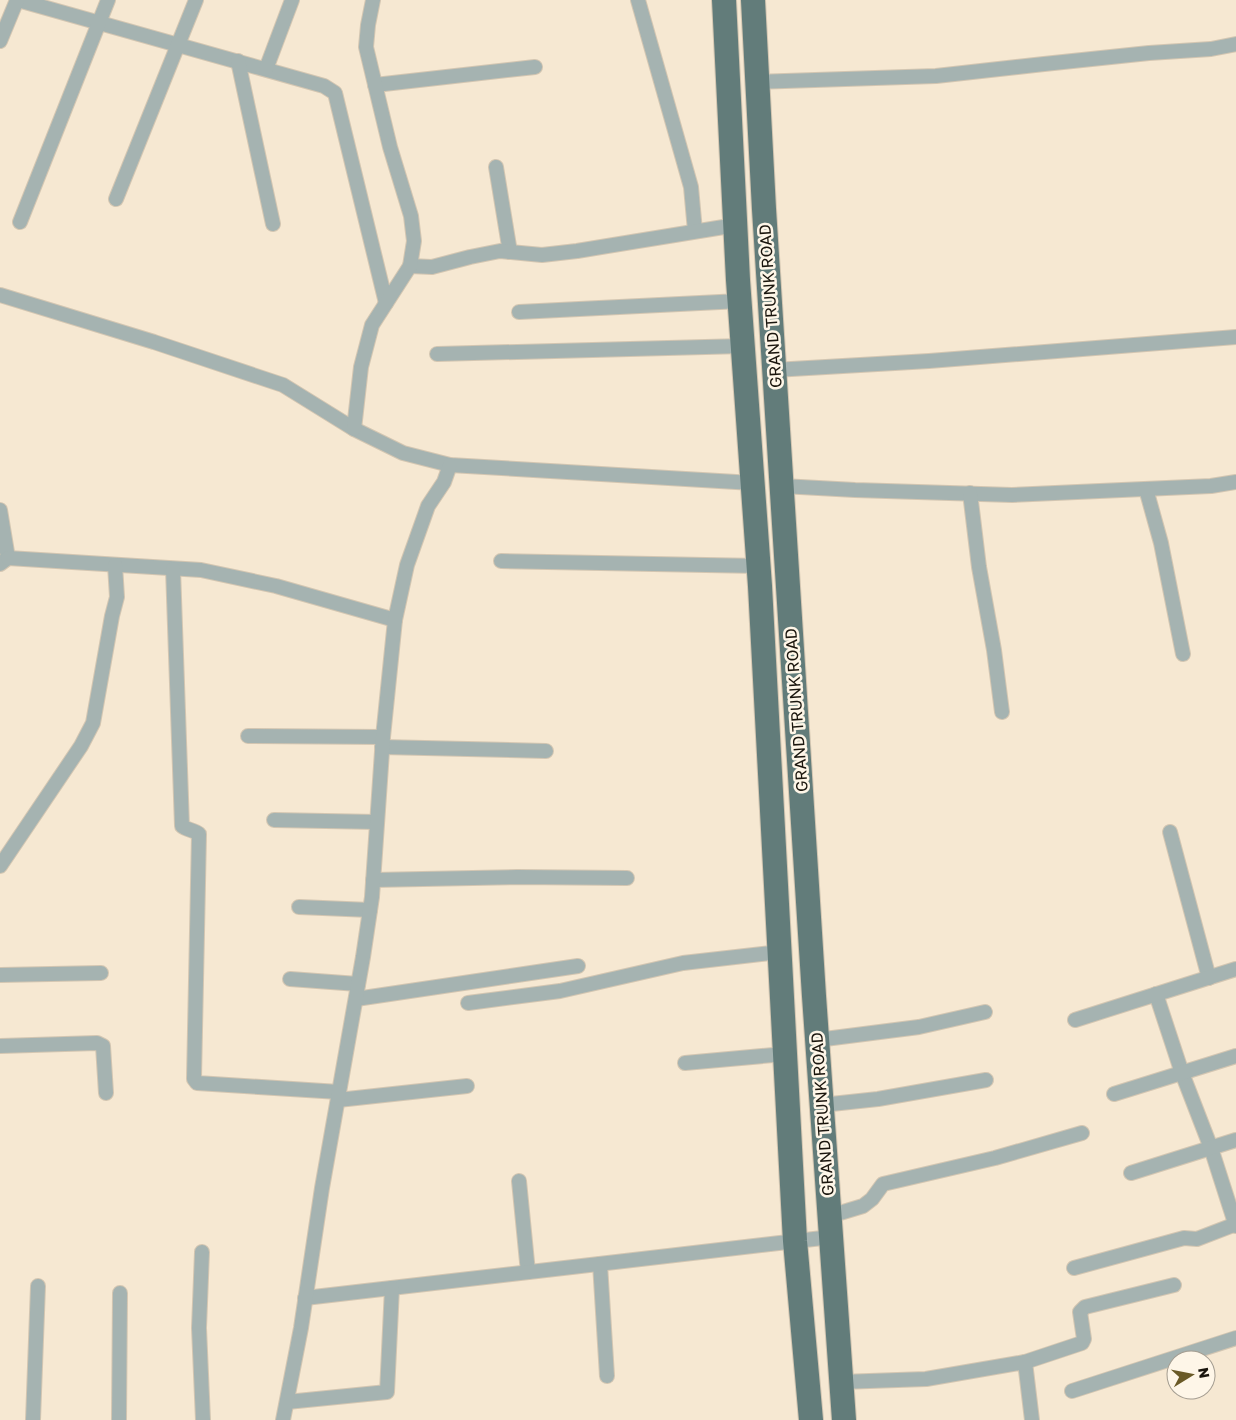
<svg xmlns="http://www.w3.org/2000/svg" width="1236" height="1420" viewBox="0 0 1236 1420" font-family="'Golos Text',sans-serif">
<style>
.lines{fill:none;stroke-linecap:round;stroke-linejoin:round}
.minor-casing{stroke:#d3c6b2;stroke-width:16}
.trunk-casing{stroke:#d3c6b2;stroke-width:26}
.minor{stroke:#a5b3b1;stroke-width:14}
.trunk{stroke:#627c7a;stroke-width:24}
.labels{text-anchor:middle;stroke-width:5;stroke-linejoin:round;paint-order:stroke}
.street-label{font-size:16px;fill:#1a150d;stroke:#fef6e8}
</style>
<rect width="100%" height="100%" fill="#f6e8d2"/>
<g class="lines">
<g class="minor-casing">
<g id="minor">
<polyline points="18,0 324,86 335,93 386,303"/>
<polyline points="638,0 691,187 695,231"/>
<polyline points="0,41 17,0"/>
<polyline points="238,61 273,224"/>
<polyline points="266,69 292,0"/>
<polyline points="757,82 936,76 1044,64 1149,53 1211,49 1236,44"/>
<polyline points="375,85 535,67"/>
<polyline points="496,167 510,252"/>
<polyline points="116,199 196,0"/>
<polyline points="20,222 108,0"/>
<polyline points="410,266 432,267 470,257 500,251 542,255 577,251 736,225"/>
<polyline points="0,295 154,342 283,385 354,429 403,453 450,465 753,483"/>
<polyline points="519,312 740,301"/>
<polyline points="437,354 743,346"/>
<polyline points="774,370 929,361 1236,337"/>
<polyline points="354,429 361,367 372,325 410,266 414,241 411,216 390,147 366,47 368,25 373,0"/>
<polyline points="782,486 855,490 1012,495 1211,486 1236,482"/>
<polyline points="1146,489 1161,543 1183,654"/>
<polyline points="970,493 979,567 994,650 1002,712"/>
<polyline points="0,510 8,558 0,564"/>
<polyline points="8,558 201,570 276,586 395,620"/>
<polyline points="501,561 759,566"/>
<path d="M173,569L182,826C187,830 194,830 199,834L194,1079L197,1083L339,1092"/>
<polyline points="248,736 383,737"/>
<polyline points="382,747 546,751"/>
<polyline points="274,820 377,822"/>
<polyline points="1170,832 1209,978"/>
<polyline points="0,866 81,746 93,723 112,616 117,597 115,565"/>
<polyline points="373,880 517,877 627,878"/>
<polyline points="299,907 370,910"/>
<polyline points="0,975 101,973"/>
<polyline points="290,979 358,984"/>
<polyline points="1156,994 1182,1073 1211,1148 1236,1226"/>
<polyline points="356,999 578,966"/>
<polyline points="468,1003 560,991 683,963 779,952"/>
<polyline points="1075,1020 1236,969"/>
<polyline points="817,1040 919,1027 985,1012"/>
<polyline points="0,1046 97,1043 103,1046 106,1093"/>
<polyline points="685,1063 785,1054"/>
<polyline points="1114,1094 1236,1056"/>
<polyline points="338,1100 467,1086"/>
<polyline points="822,1105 878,1099 986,1080"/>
<polyline points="1131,1173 1236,1140"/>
<polyline points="519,1181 528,1272"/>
<polyline points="830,1216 863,1206 872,1199 883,1184 995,1158 1082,1133"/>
<polyline points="202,1252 199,1328 203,1420"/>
<polyline points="600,1264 607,1376"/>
<polyline points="1074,1268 1184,1238 1197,1239 1236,1224"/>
<polyline points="305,1298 831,1237"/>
<polyline points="1025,1362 1082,1343 1084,1339 1080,1312 1085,1307 1174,1285"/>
<polyline points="841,1382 926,1379 1025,1362 1032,1420"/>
<polyline points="1072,1391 1236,1338"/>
<polyline points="287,1402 387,1392 392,1288"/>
<polyline points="33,1420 38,1286"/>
<polyline points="119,1420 120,1293"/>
<polyline points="283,1420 301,1328 322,1188 363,957 372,897 383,737 395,620 407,565 428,506 444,482 450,465"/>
</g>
</g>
<g class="trunk-casing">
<g id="trunk">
<polyline points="724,0 738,280 760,586 795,1241 811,1420"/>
<polyline points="753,0 764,209 814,996 844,1420"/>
</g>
</g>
<use href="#minor" class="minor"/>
<use href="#trunk" class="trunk"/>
</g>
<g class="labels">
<g class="street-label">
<text transform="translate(770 306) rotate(-94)" y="6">GRAND TRUNK ROAD</text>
<text transform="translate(796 710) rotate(-94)" y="6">GRAND TRUNK ROAD</text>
<text transform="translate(822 1114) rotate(-94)" y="6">GRAND TRUNK ROAD</text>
</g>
</g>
<g transform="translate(1191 1375) rotate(80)"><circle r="24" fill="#fef6e8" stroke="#a39c90"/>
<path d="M0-4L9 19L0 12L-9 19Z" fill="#6a5a27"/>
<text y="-8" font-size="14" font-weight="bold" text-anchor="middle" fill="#1a150d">N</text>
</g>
</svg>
